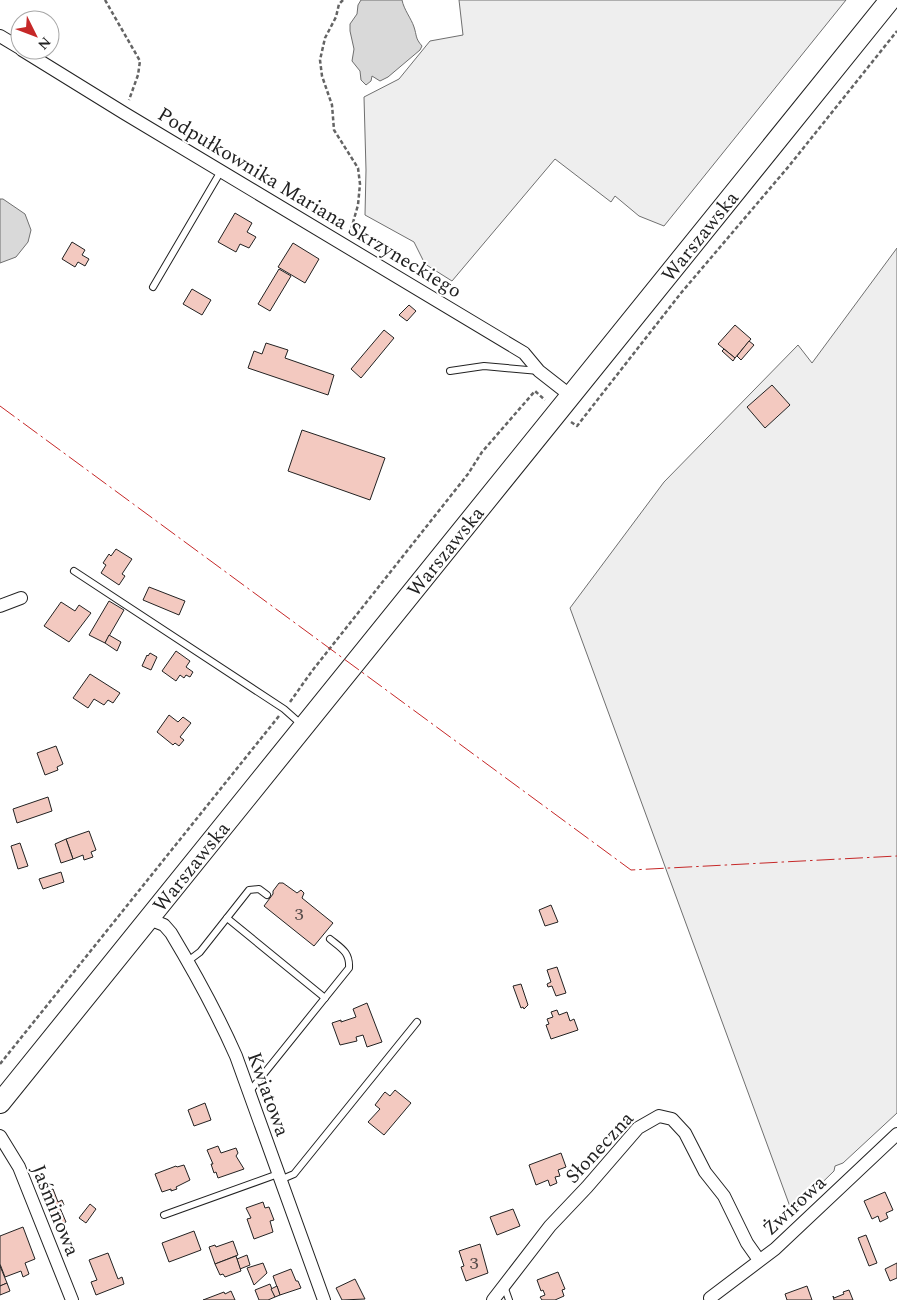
<svg xmlns="http://www.w3.org/2000/svg" width="897" height="1300" viewBox="0 0 897 1300" font-family="Spectral,serif">
<style>
.green{fill:#eee;stroke:#6f6f6f}
.water{fill:#d9d9d9;stroke:#6f6f6f}
.building{fill:#f3c9c0;stroke:#222}
.lines{fill:none;stroke-linecap:round;stroke-linejoin:round}
.lane-casing{stroke:#222;stroke-width:8}
.street-casing{stroke:#222;stroke-width:14}
.primary-casing{stroke:#222;stroke-width:22}
.path{stroke:#646464;stroke-width:2.5;stroke-dasharray:4 2.5;stroke-linecap:butt}
.lane{stroke:#fff;stroke-width:6}
.street{stroke:#fff;stroke-width:12}
.primary{stroke:#fff;stroke-width:20}
.power{stroke:#c62828;stroke-width:1;stroke-dasharray:18 4 2.5 4;stroke-linecap:butt}
.labels{text-anchor:middle;stroke-width:4;stroke-linejoin:round;paint-order:stroke}
.number-label{font-size:18px;fill:#564c4a}
.street-label{font-size:20px;fill:#222;stroke:#fff}
</style>
<rect width="100%" height="100%" fill="#fff"/>
<g class="green">
<polygon points="459,0 846,0 664,226 639,216 615,196 611,202 555,159 452,281 425,264 414,242 365,215 366,170 364,97 399,79 430,41 463,35"/>
<polygon points="897,248 897,1113 843,1163 835,1166 834,1171 792,1212 570,608 664,482 798,345 812,363"/>
</g>
<g class="water">
<path d="M361,0H402C404,10 411,18 414,27C417,36 415,38 422,46L420,50L388,77L380,81L372,76L371,81L366,85L361,80L360,71L352,61L354,49L350,31V24L357,14L358,5Z"/>
<polygon points="0,199 3,199 25,214 31,230 28,242 16,257 0,263"/>
</g>
<g class="building">
<polygon points="235,213 252,223 247,232 256,237 249,248 240,244 236,252 218,242"/>
<polygon points="72,242 85,250 82,255 89,259 85,266 78,262 75,267 62,259"/>
<polygon points="293,243 319,259 305,283 278,267"/>
<polygon points="279,269 291,276 270,311 258,304"/>
<polygon points="192,289 211,300 202,315 183,304"/>
<polygon points="409,305 416,311 407,321 399,315"/>
<polygon points="735,325 751,339 735,358 718,344"/>
<polygon points="384,330 394,338 361,378 351,369"/>
<polygon points="749,341 754,345 741,360 737,356"/>
<polygon points="266,343 288,350 285,358 334,375 328,395 248,368 254,351 262,354"/>
<polygon points="724,349 735,358 733,361 722,351"/>
<polygon points="772,385 790,405 765,428 747,407"/>
<polygon points="302,430 385,458 370,500 288,471"/>
<polygon points="116,549 132,559 122,574 125,576 119,585 101,573 106,565 103,563 109,554 111,556"/>
<polygon points="149,587 185,601 179,615 143,600"/>
<polygon points="109,601 124,610 105,643 89,635"/>
<polygon points="61,602 75,611 79,605 91,613 69,642 44,626"/>
<polygon points="109,635 121,642 117,651 105,643"/>
<polygon points="176,651 190,661 186,667 193,672 190,677 186,675 184,678 180,675 176,681 162,671"/>
<polygon points="150,653 157,657 151,670 142,666 147,655 148,656"/>
<polygon points="90,674 120,693 113,703 108,700 104,705 94,699 88,708 73,698"/>
<polygon points="169,715 178,722 183,717 191,723 180,737 184,740 179,746 175,743 173,745 157,732"/>
<polygon points="56,746 63,764 57,767 58,770 45,775 37,753"/>
<polygon points="48,797 52,811 17,823 13,809"/>
<polygon points="89,831 96,850 91,852 93,857 84,860 83,855 73,859 66,839"/>
<polygon points="66,839 73,859 61,863 55,844"/>
<polygon points="20,843 28,866 18,869 11,846"/>
<polygon points="61,872 64,882 43,889 39,879"/>
<polygon points="279,883 283,883 297,893 301,890 304,893 302,898 333,923 314,946 264,906 273,894 273,891"/>
<polygon points="551,905 558,922 545,926 539,910"/>
<polygon points="557,967 566,993 556,996 552,986 548,987 547,984 551,982 547,970"/>
<polygon points="521,984 528,1005 524,1009 523,1007 521,1008 513,986"/>
<polygon points="367,1003 382,1042 367,1047 363,1035 356,1037 357,1041 340,1045 332,1023 341,1020 341,1022 356,1017 353,1009"/>
<polygon points="557,1010 559,1015 567,1012 570,1021 574,1019 578,1030 551,1039 546,1025 549,1024 547,1019 553,1017 551,1012"/>
<polygon points="395,1090 411,1103 384,1135 368,1122 380,1109 375,1105 384,1093 385,1092 390,1096"/>
<polygon points="205,1103 211,1120 194,1126 188,1110"/>
<polygon points="218,1146 221,1153 236,1148 238,1153 236,1156 244,1169 218,1178 216,1172 214,1173 211,1164 213,1164 207,1150"/>
<polygon points="561,1153 566,1167 558,1170 560,1176 555,1177 557,1183 550,1186 548,1180 536,1185 529,1165"/>
<polygon points="184,1165 190,1180 176,1187 177,1189 171,1191 171,1189 162,1192 155,1174 176,1166 177,1167"/>
<polygon points="53,1189 58,1202 62,1200 64,1205 60,1208 66,1222 55,1226 42,1193"/>
<polygon points="885,1192 893,1210 886,1213 888,1218 880,1222 878,1216 872,1219 864,1201"/>
<polygon points="263,1202 265,1208 269,1207 274,1220 270,1221 273,1232 254,1239 247,1219 251,1218 246,1208"/>
<polygon points="90,1204 96,1209 86,1223 79,1218"/>
<polygon points="513,1209 520,1226 497,1235 490,1217"/>
<polygon points="23,1227 35,1259 25,1263 29,1274 23,1277 21,1271 5,1277 0,1264 0,1236"/>
<polygon points="194,1231 201,1250 169,1262 162,1243"/>
<polygon points="866,1235 877,1263 869,1266 858,1238"/>
<polygon points="233,1241 238,1255 215,1264 209,1247 215,1245 216,1247"/>
<polygon points="480,1244 488,1273 466,1281 461,1267 464,1266 459,1251"/>
<polygon points="108,1253 118,1279 122,1277 124,1284 96,1295 91,1282 97,1280 89,1260"/>
<polygon points="247,1255 250,1265 240,1269 237,1259"/>
<polygon points="236,1256 241,1271 225,1277 223,1274 220,1275 215,1264"/>
<polygon points="263,1263 267,1273 254,1285 247,1268"/>
<polygon points="897,1263 897,1278 890,1281 885,1269"/>
<polygon points="0,1266 7,1283 0,1286"/>
<polygon points="291,1269 296,1281 298,1281 301,1288 280,1295 273,1276"/>
<polygon points="558,1272 565,1289 562,1290 564,1296 555,1300 542,1300 540,1297 545,1295 543,1290 541,1291 537,1280"/>
<polygon points="355,1279 365,1299 342,1300 336,1288"/>
<polygon points="7,1283 10,1291 0,1295 0,1286"/>
<polygon points="270,1284 275,1297 268,1300 259,1300 255,1290"/>
<polygon points="277,1286 280,1295 275,1297 271,1289"/>
<polygon points="807,1286 812,1300 787,1300 785,1294"/>
<polygon points="849,1290 853,1300 834,1300 833,1296 834,1298 844,1294 843,1292"/>
<polygon points="231,1291 235,1300 203,1300 224,1292 225,1294"/>
</g>
<g class="lines">
<g class="lane-casing">
<g id="lane">
<polyline points="153,287 221,171"/>
<polyline points="450,371 484,366 539,371"/>
<polyline points="74,571 284,709 302,725"/>
<polyline points="227,918 325,998"/>
<polyline points="188,961 200,952 249,890 259,889 267,895"/>
<path d="M250,1091L349,968C350,952 341,948 330,939"/>
<polyline points="280,1180 294,1174 417,1022"/>
<polyline points="164,1215 278,1174"/>
<polyline points="504,1286 509,1300"/>
</g>
</g>
<g class="street-casing">
<g id="street">
<polyline points="0,36 20,48"/>
<polyline points="22,50 124,113 524,353 539,371 571,396"/>
<polyline points="0,606 21,598"/>
<path d="M149,919L164,925L171,933C195,973 217,1013 236,1056L324,1300"/>
<polyline points="0,1136 19,1167 72,1300"/>
<polyline points="710,1298 775,1249 897,1134"/>
<polyline points="493,1300 550,1226 587,1187 638,1128 659,1116 672,1119 685,1133 705,1172 724,1196 747,1243 759,1260"/>
</g>
</g>
<g class="primary-casing">
<g id="primary">
<path id="s1" d="M0,1103L890,0"/>
</g>
</g>
<g class="path">
<polyline points="105,0 140,61 138,75 129,100"/>
<polyline points="343,0 339,4 336,17 325,38 320,60 322,76 332,105 334,130 358,168 360,184 358,205 350,233"/>
<polyline points="571,422 577,426 681,293 789,166 897,31"/>
<polyline points="290,702 312,671 468,474 482,452 535,391 545,400"/>
<polyline points="0,1064 279,716"/>
</g>
<use href="#lane" class="lane"/>
<use href="#street" class="street"/>
<use href="#primary" class="primary"/>
<polyline class="power" points="0,406 631,870 897,856"/>
</g>
<g class="labels">
<g class="number-label">
<text x="299" y="920">3</text>
<text x="474" y="1269">3</text>
</g>
<g class="street-label">
<text transform="translate(310 202) rotate(31)" y="7">Podpułkownika Mariana Skrzyneckiego</text>
<text dy="7" stroke="none"><textPath href="#s1" startOffset="1114">Warszawska</textPath></text>
<text dy="7" stroke="none"><textPath href="#s1" startOffset="709">Warszawska</textPath></text>
<text dy="7" stroke="none"><textPath href="#s1" startOffset="304">Warszawska</textPath></text>
<text transform="translate(269 1094) rotate(70)" y="7">Kwiatowa</text>
<text transform="translate(599 1147) rotate(-47)" y="7">Słoneczna</text>
<text transform="translate(794 1205) rotate(-43)" y="7">Żwirowa</text>
<text transform="translate(56 1210) rotate(68)" y="7">Jaśminowa</text>
</g>
</g>
<g transform="translate(35 35) rotate(132)"><circle r="24" fill="#ffffff" stroke="#a7a7a7"/>
<path d="M0-4L9 19L0 12L-9 19Z" fill="#c62828"/>
<text y="-8" font-size="14" font-weight="bold" text-anchor="middle" fill="#222222">N</text>
</g>
</svg>
